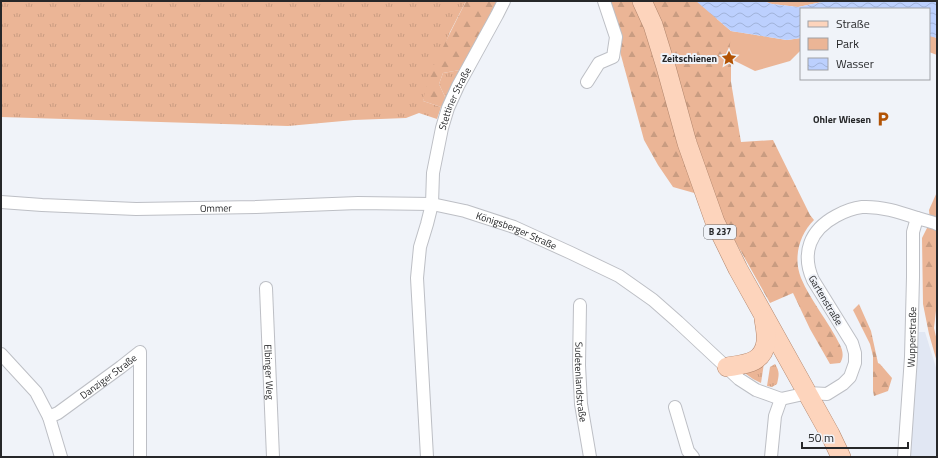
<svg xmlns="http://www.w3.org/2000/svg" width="938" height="458" viewBox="0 0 938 458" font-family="'Titillium Web',sans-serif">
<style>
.built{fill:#e1e7f3}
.grass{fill:url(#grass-tufts)}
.forest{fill:url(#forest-firs)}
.green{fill:#ebb596}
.water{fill:url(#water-waves)}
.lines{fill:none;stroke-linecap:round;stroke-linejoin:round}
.minor-casing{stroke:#bdbfc5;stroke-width:14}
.primary-casing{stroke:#b1856c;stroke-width:20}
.minor{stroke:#fff;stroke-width:12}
.primary{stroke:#fdd4bc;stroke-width:19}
.labels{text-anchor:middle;stroke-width:4;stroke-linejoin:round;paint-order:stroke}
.shield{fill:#f0f3f9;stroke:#636467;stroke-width:1}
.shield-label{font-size:9px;font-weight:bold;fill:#262729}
.poi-label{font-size:10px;font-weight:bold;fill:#262729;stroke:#f0f3f9;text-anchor:end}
.street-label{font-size:10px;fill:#262729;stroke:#f0f3f9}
</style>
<defs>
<pattern id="grass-tufts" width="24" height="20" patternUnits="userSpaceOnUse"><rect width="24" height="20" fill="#ebb596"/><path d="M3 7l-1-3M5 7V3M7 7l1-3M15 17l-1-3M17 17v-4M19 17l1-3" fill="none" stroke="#c99c81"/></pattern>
<pattern id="forest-firs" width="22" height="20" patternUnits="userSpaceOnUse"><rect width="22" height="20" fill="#ebb596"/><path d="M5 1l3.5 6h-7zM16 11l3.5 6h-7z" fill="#c99c81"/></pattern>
<pattern id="water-waves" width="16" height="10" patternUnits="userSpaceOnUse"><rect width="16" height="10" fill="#bcd0fe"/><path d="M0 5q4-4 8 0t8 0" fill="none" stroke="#a1b3da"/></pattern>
</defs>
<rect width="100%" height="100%" fill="#f0f3f9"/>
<polygon class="built" points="919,332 925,332 937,371 937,457 911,457 913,410 913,370"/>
<g class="grass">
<polygon points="1,1 466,1 450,32 423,101 441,107 437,119 419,113 406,118 354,120 288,126 1,117"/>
<polygon points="460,70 452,84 446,99 439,84 443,73"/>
<polygon points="764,363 761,383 753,379 746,374 746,372"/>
<path d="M775,364C780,372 779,375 777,384L772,387L767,386L770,367Z"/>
</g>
<g class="forest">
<polygon points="466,1 497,1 492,13 460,70 443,73 439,84 446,99 444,104 441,107 423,101 429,75"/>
<path d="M604,1H717V19L731,31V82L741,142L773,140L810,215L814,220C799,235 793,258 801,278C810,300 829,322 840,345C843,351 844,357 840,363L830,364L810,329L793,293L770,303L726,225L712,198L673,187L658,165L644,140L616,37Z"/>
<polygon points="930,222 937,224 937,302 934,328 937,341 937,362 929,334 923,304 922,238"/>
<polygon points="859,304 871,331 878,363 880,364 892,378 888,391 874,396 873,391 873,356 870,344 853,310"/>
</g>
<g class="green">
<polygon points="763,1 827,1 798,7 772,4"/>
<polygon points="731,31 787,40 801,38 801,50 790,61 755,71 729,58"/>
<polygon points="929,35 937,38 937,55 929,52"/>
<polygon points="937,192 937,224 930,222 929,210"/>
</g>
<polygon class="water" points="696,1 763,1 772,4 798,7 827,1 937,1 937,38 929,36 929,9 801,9 801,38 787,40 731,31"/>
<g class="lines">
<g class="minor-casing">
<g id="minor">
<polyline points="587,82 599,63 613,57 616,37 604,1"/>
<path id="s1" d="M1,202L42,205L136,209L256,207L358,203L432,204L465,211L514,227L571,253L619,276L653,300L678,322L739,379L756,390L781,399L808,393L827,394L843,384L850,377L855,363V353L852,343L813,280C801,253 810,230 836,216C845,211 853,208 862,207C881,206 899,212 917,218C923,220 930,221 937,224"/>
<path id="s2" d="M266,288L273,457"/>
<path id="s3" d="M580,305L579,365L581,404L590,457"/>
<polyline points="1,354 36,392 49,417 61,457"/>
<polyline points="675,407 688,451 693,457"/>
<path id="s4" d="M49,417L58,413L121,367L140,352V457"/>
<path id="s5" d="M427,457L417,278L420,247L427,224L432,204L433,173L442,128L448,108L458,86L497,15L504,1"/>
<polyline points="771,457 775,416 781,399"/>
<path id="s6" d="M904,457L911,357L913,277V232L917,218"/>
</g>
</g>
<g class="primary-casing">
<g id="primary">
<polyline points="642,1 653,25 666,67 687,143 715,222 738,269 830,434 841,457"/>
<path d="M727,367C744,364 763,364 766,342C767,335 765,326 764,319"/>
</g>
</g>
<use href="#minor" class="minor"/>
<use href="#primary" class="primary"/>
</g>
<defs>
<g id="sight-bare" transform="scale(1.2)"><path d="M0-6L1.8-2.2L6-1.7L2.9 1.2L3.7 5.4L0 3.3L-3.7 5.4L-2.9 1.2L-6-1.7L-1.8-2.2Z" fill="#b25305" stroke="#f0f3f9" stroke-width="2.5" paint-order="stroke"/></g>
<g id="parking-bare" transform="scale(1.2)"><path d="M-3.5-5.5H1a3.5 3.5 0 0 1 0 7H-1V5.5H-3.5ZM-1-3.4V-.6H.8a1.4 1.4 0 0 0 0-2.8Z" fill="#b25305" stroke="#f0f3f9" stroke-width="2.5" paint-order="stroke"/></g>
</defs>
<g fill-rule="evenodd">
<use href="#sight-bare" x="729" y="58"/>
<use href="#parking-bare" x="883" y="119"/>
</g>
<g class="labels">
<rect class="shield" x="704" y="225" width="32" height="14" rx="3"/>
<g class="shield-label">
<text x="720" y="235">B 237</text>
</g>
<g class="poi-label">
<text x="717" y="62">Zeitschienen</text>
<text x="871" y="123">Ohler Wiesen</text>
</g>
<g class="street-label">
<text dy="4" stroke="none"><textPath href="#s5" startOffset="364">Stettiner Straße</textPath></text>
<text dy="4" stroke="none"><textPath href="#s1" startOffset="215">Ommer</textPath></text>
<text dy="4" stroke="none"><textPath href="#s1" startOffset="520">Königsberger Straße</textPath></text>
<text transform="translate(826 300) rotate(59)" y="4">Gartenstraße</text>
<text dy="4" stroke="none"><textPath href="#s6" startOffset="120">Wupperstraße</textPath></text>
<text dy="4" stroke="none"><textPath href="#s2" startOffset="84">Elbinger Weg</textPath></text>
<text dy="4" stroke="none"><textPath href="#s4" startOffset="72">Danziger Straße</textPath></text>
<text dy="4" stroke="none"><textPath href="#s3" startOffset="77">Sudetenlandstraße</textPath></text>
</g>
</g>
<rect width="938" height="458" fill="none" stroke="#262729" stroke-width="4"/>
<rect x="800" y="8" width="130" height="72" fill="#f0f3f9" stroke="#9fa1a6"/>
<rect x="808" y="21" width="20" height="6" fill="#fdd4bc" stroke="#9fa1a6"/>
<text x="836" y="28" font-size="12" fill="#262729">Straße</text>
<rect x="808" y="38" width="20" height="12" fill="#ebb596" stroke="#9fa1a6"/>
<text x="836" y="48" font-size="12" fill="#262729">Park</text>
<rect x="808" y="58" width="20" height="12" fill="url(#water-waves)" stroke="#9fa1a6"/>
<text x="836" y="68" font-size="12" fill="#262729">Wasser</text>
<path d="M802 442v6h106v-6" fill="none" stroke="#262729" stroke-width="2"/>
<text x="808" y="442" font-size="12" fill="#262729" stroke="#f0f3f9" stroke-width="3" paint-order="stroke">50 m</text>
</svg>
